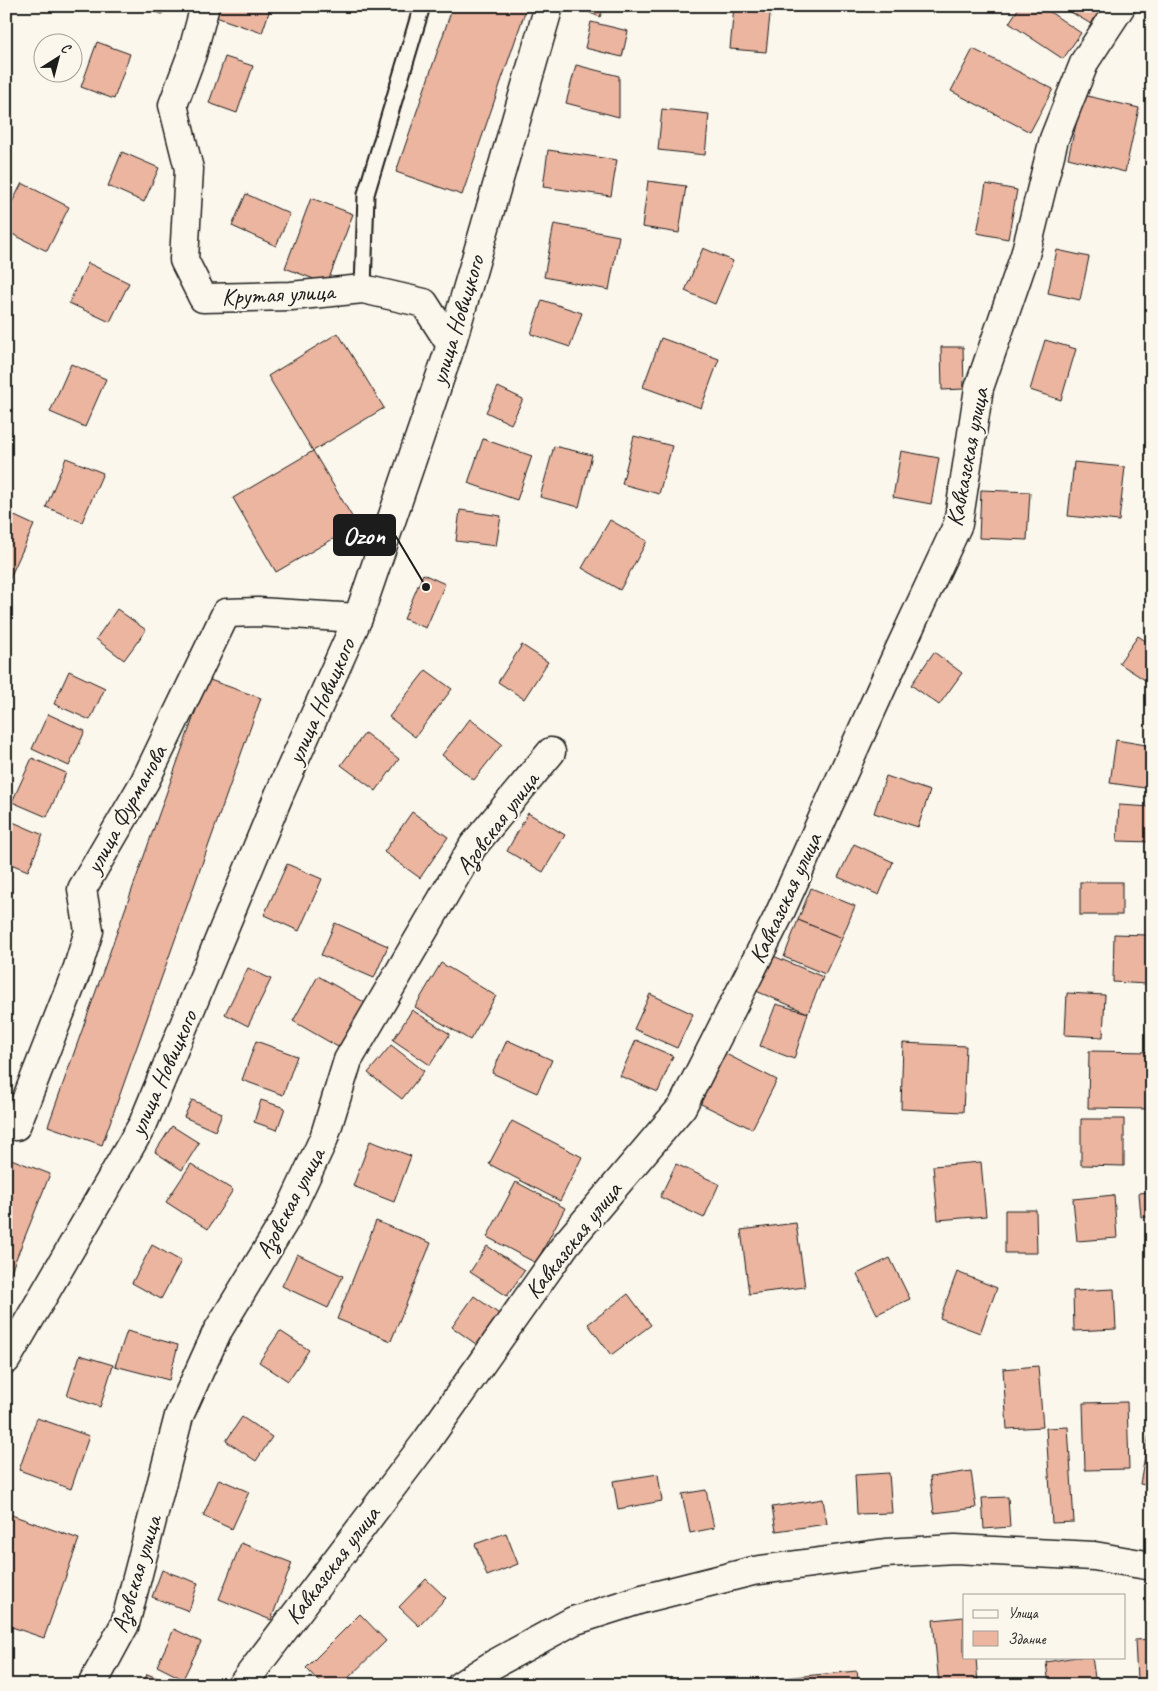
<svg xmlns="http://www.w3.org/2000/svg" width="1158" height="1691" viewBox="0 0 1158 1691" font-family="Caveat,sans-serif">
<style>
.building{fill:#ebb5a0;stroke:#1c1c1c}
.lines{fill:none;stroke-linecap:round;stroke-linejoin:round}
.service-casing{stroke:#1c1c1c;stroke-width:19}
.minor-casing{stroke:#1c1c1c;stroke-width:31}
.primary-casing{stroke:#1c1c1c;stroke-width:31}
.service{stroke:#fbf7ec;stroke-width:15}
.minor{stroke:#fbf7ec;stroke-width:28}
.primary{stroke:#fbf7ec;stroke-width:28}
.labels{text-anchor:middle;stroke-width:4;stroke-linejoin:round;paint-order:stroke}
.street-label{font-size:24px;fill:#1c1c1c;stroke:#fbf7ec}
.leader{fill:none;stroke:#1c1c1c;stroke-width:2}
.callout-dot{fill:#1c1c1c;stroke:#fbf7ec;stroke-width:2}
.callout{fill:#1c1c1c;stroke:#1c1c1c;stroke-width:2}
.callout-label{font-size:25px;text-anchor:middle;font-weight:bold;fill:#fff}
</style>
<rect width="100%" height="100%" fill="#fbf7ec"/>
<filter id="ink" filterUnits="userSpaceOnUse"><feTurbulence type="fractalNoise" baseFrequency=".02" numOctaves="2"/><feDisplacementMap in="SourceGraphic" scale="10" xChannelSelector="R" yChannelSelector="G"/><feConvolveMatrix kernelMatrix="1 2 1 2 8 2 1 2 1" color-interpolation-filters="sRGB"/></filter>
<g filter="url(#ink)">
<g class="building">
<polygon points="137,6 165,6 162,14"/>
<polygon points="216,6 271,6 262,33 213,16"/>
<polygon points="453,6 527,6 462,195 396,172"/>
<polygon points="573,6 604,6 600,17"/>
<polygon points="734,6 771,6 766,52 730,49"/>
<polygon points="1020,6 1041,6 1081,33 1063,59 1009,23"/>
<polygon points="1065,6 1102,6 1091,24 1064,8"/>
<polygon points="591,22 628,31 622,57 585,48"/>
<polygon points="97,42 130,54 114,99 81,87"/>
<polygon points="973,49 1053,89 1030,132 951,91"/>
<polygon points="225,57 253,66 237,113 209,103"/>
<polygon points="576,65 619,76 619,117 566,103"/>
<polygon points="1083,95 1139,108 1125,172 1068,158"/>
<polygon points="662,109 709,114 705,155 658,150"/>
<polygon points="548,150 617,160 611,196 543,187"/>
<polygon points="122,152 159,168 144,202 108,186"/>
<polygon points="648,181 686,186 679,233 642,227"/>
<polygon points="22,183 69,207 47,251 6,231 6,214"/>
<polygon points="986,184 1017,190 1008,239 977,233"/>
<polygon points="246,194 290,214 276,246 232,226"/>
<polygon points="311,198 353,214 327,284 285,268"/>
<polygon points="554,224 619,236 609,290 544,277"/>
<polygon points="703,248 733,261 715,304 685,291"/>
<polygon points="1057,250 1089,257 1080,300 1048,293"/>
<polygon points="88,263 129,283 110,322 69,303"/>
<polygon points="542,300 582,313 570,347 531,334"/>
<polygon points="338,333 384,408 313,451 268,376"/>
<polygon points="661,338 719,359 701,408 643,387"/>
<polygon points="1045,340 1076,349 1061,400 1030,390"/>
<polygon points="941,347 963,347 964,389 942,390"/>
<polygon points="71,364 106,379 85,427 50,412"/>
<polygon points="498,387 523,399 511,424 486,412"/>
<polygon points="634,436 672,446 659,494 622,484"/>
<polygon points="483,439 532,456 517,500 468,483"/>
<polygon points="554,446 592,455 579,507 540,497"/>
<polygon points="313,451 357,525 276,572 233,498"/>
<polygon points="901,451 939,458 931,504 893,497"/>
<polygon points="66,458 103,473 82,522 46,507"/>
<polygon points="1074,462 1125,467 1119,521 1068,516"/>
<polygon points="981,490 1030,492 1027,540 979,538"/>
<polygon points="460,510 501,516 496,546 456,541"/>
<polygon points="6,512 34,525 9,580 6,579"/>
<polygon points="610,520 647,541 620,590 582,568"/>
<polygon points="423,574 445,584 426,628 404,619"/>
<polygon points="117,609 146,630 124,660 96,639"/>
<polygon points="1138,636 1152,645 1152,677 1148,682 1119,663"/>
<polygon points="522,645 548,662 524,699 498,682"/>
<polygon points="934,652 962,673 939,705 911,685"/>
<polygon points="426,670 452,689 415,737 389,717"/>
<polygon points="69,671 105,688 90,720 54,704"/>
<polygon points="207,679 261,698 102,1145 48,1126"/>
<polygon points="48,714 85,731 69,766 32,749"/>
<polygon points="470,719 502,744 474,780 442,755"/>
<polygon points="365,733 399,759 376,791 341,765"/>
<polygon points="1116,740 1152,746 1152,789 1110,783"/>
<polygon points="32,758 66,773 47,817 12,802"/>
<polygon points="886,776 930,791 918,827 874,813"/>
<polygon points="1119,805 1152,807 1152,842 1117,841"/>
<polygon points="412,812 448,837 420,878 384,852"/>
<polygon points="528,813 565,835 543,872 507,851"/>
<polygon points="6,819 43,835 28,871 6,862"/>
<polygon points="854,844 893,862 879,895 838,877"/>
<polygon points="287,864 322,879 299,931 264,915"/>
<rect x="1080" y="882" width="42" height="33"/>
<polygon points="811,888 855,906 842,938 798,920"/>
<polygon points="798,920 842,938 825,974 784,957"/>
<polygon points="335,923 388,946 374,978 321,955"/>
<polygon points="1114,934 1148,935 1146,984 1113,982"/>
<polygon points="771,955 823,977 808,1013 756,991"/>
<polygon points="441,963 496,996 470,1040 415,1007"/>
<polygon points="248,968 271,979 248,1026 225,1014"/>
<polygon points="318,976 371,1006 345,1051 293,1021"/>
<polygon points="1067,993 1105,995 1103,1037 1065,1035"/>
<polygon points="650,994 693,1014 677,1048 634,1029"/>
<polygon points="776,1004 808,1013 794,1059 760,1046"/>
<polygon points="412,1010 450,1034 430,1065 393,1040"/>
<polygon points="507,1040 552,1060 537,1093 492,1073"/>
<polygon points="636,1040 673,1056 658,1092 620,1076"/>
<polygon points="256,1041 297,1056 283,1095 242,1080"/>
<polygon points="903,1043 966,1046 963,1112 901,1109"/>
<polygon points="391,1045 424,1071 402,1099 368,1073"/>
<polygon points="720,1051 777,1080 752,1129 695,1101"/>
<polygon points="1089,1051 1152,1052 1152,1109 1088,1108"/>
<polygon points="192,1100 222,1113 215,1131 184,1117"/>
<polygon points="261,1100 285,1108 277,1130 254,1122"/>
<polygon points="1081,1119 1124,1119 1124,1166 1081,1165"/>
<polygon points="512,1121 582,1157 560,1201 489,1164"/>
<polygon points="172,1126 199,1143 182,1170 155,1152"/>
<polygon points="370,1141 411,1156 394,1202 353,1186"/>
<polygon points="6,1157 50,1174 6,1284"/>
<polygon points="981,1162 986,1216 938,1220 933,1166"/>
<polygon points="191,1164 233,1190 208,1229 166,1202"/>
<polygon points="676,1164 719,1184 704,1218 660,1197"/>
<polygon points="516,1182 565,1208 536,1263 487,1237"/>
<polygon points="1152,1192 1152,1217 1141,1217 1139,1193"/>
<polygon points="1114,1195 1117,1238 1077,1241 1073,1199"/>
<polygon points="1005,1210 1036,1210 1037,1253 1005,1253"/>
<polygon points="376,1221 431,1243 391,1341 337,1319"/>
<polygon points="796,1223 805,1287 749,1294 741,1230"/>
<polygon points="152,1245 181,1261 161,1299 132,1283"/>
<polygon points="487,1246 525,1270 507,1296 470,1272"/>
<polygon points="297,1254 343,1276 328,1308 282,1286"/>
<polygon points="890,1258 910,1299 877,1314 857,1274"/>
<polygon points="957,1272 997,1288 980,1333 940,1318"/>
<polygon points="1114,1289 1116,1329 1074,1331 1073,1291"/>
<polygon points="628,1294 651,1325 611,1355 588,1324"/>
<polygon points="474,1296 502,1316 480,1347 452,1327"/>
<polygon points="127,1331 178,1345 169,1380 115,1366"/>
<polygon points="280,1331 309,1350 288,1381 259,1362"/>
<polygon points="80,1355 113,1365 100,1407 67,1396"/>
<polygon points="1038,1366 1043,1427 1007,1429 1003,1369"/>
<polygon points="1127,1402 1129,1469 1085,1470 1083,1403"/>
<polygon points="242,1417 272,1437 256,1461 226,1441"/>
<polygon points="37,1418 89,1436 71,1489 19,1470"/>
<polygon points="1068,1427 1074,1522 1052,1523 1046,1428"/>
<polygon points="1149,1434 1152,1435 1152,1486 1140,1484"/>
<polygon points="971,1471 976,1508 934,1513 930,1477"/>
<polygon points="889,1473 892,1513 857,1514 855,1475"/>
<polygon points="658,1474 662,1501 618,1509 613,1481"/>
<polygon points="219,1479 249,1492 232,1529 203,1516"/>
<polygon points="706,1490 714,1528 690,1533 682,1494"/>
<polygon points="1008,1497 1010,1527 984,1529 982,1498"/>
<polygon points="823,1499 827,1524 776,1531 772,1507"/>
<polygon points="6,1513 79,1539 44,1638 6,1625"/>
<polygon points="506,1533 518,1564 487,1576 475,1544"/>
<polygon points="241,1543 292,1563 271,1620 219,1599"/>
<polygon points="162,1570 198,1583 189,1611 152,1597"/>
<polygon points="426,1579 446,1598 419,1626 399,1607"/>
<polygon points="360,1614 386,1641 341,1685 322,1685 306,1668"/>
<polygon points="964,1617 964,1657 976,1657 978,1685 939,1685 933,1620"/>
<polygon points="174,1629 201,1642 183,1679 157,1666"/>
<polygon points="1152,1639 1152,1680 1137,1680 1135,1640"/>
<polygon points="1076,1657 1092,1657 1096,1685 1049,1685 1046,1662"/>
<polygon points="857,1671 859,1685 762,1685 761,1680"/>
<polygon points="147,1674 176,1685 143,1685"/>
</g>
<g class="lines">
<g class="service-casing">
<polyline id="service" points="363,289 366,194 422,6"/>
</g>
<g class="minor-casing">
<g id="minor">
<polyline points="205,6 192,54 173,105 189,169 184,260 203,298 291,296 363,289 424,303 451,345"/>
<polyline points="6,1123 16,1126 77,970 89,931 82,889 145,781 226,613 258,612 358,618"/>
<polyline points="6,1360 143,1124 279,795 358,618 451,345 549,6"/>
<polyline points="92,1685 125,1624 179,1416 217,1332 287,1217 324,1138 348,1060 473,846 551,752"/>
<polyline points="242,1685 426,1442 566,1244 682,1107 778,917 882,687 958,524 979,388 1025,255 1054,139 1085,61 1121,6"/>
</g>
</g>
<g class="primary-casing">
<polyline id="primary" points="461,1685 494,1664 573,1621 642,1599 753,1571 885,1553 955,1549 1094,1556 1152,1566"/>
</g>
<use href="#service" class="service"/>
<use href="#minor" class="minor"/>
<use href="#primary" class="primary"/>
</g>
</g>
<g class="labels">
<g class="street-label">
<text transform="translate(278 294) rotate(-3)" y="8">Крутая улица</text>
<text transform="translate(457 320) rotate(-73)" y="8">улица Новицкого</text>
<text transform="translate(967 457) rotate(-79)" y="8">Кавказская улица</text>
<text transform="translate(321 701) rotate(-66)" y="8">улица Новицкого</text>
<text transform="translate(126 809) rotate(-61)" y="8">улица Фурманова</text>
<text transform="translate(497 823) rotate(-53)" y="8">Азовская улица</text>
<text transform="translate(785 898) rotate(-65)" y="8">Кавказская улица</text>
<text transform="translate(163 1073) rotate(-66)" y="8">улица Новицкого</text>
<text transform="translate(290 1203) rotate(-62)" y="8">Азовская улица</text>
<text transform="translate(573 1240) rotate(-52)" y="8">Кавказская улица</text>
<text transform="translate(332 1565) rotate(-53)" y="8">Кавказская улица</text>
<text transform="translate(136 1574) rotate(-73)" y="8">Азовская улица</text>
</g>
</g>
<path class="leader" d="M426 587L395 535"/>
<circle class="callout-dot" cx="426" cy="587" r="5"/>
<rect class="callout" x="334" y="515" width="61" height="40" rx="5"/>
<g class="callout-label">
<text x="364" y="544">Ozon</text>
</g>
<rect width="1158" height="1691" fill="none" stroke="#fbf7ec" stroke-width="25"/>
<rect x="12" y="12" width="1133" height="1666" fill="none" stroke="#1c1c1c" stroke-width="2" filter="url(#ink)"/>
<rect x="963" y="1594" width="162" height="65" fill="#fbf7ec" stroke="#a29f99"/>
<rect x="973" y="1610" width="25" height="8" fill="#fbf7ec" stroke="#a29f99"/>
<text x="1008" y="1618" font-size="15" fill="#1c1c1c">Улица</text>
<rect x="973" y="1631" width="25" height="15" fill="#ebb5a0" stroke="#a29f99"/>
<text x="1008" y="1644" font-size="15" fill="#1c1c1c">Здание</text>
<g transform="translate(58 58) rotate(36)"><circle r="24" fill="#fbf7ec" stroke="#a29f99"/>
<path d="M0-4L9 19L0 12L-9 19Z" fill="#1c1c1c"/>
<text y="-8" font-size="14" font-weight="bold" text-anchor="middle" fill="#1c1c1c">С</text>
</g>
</svg>
